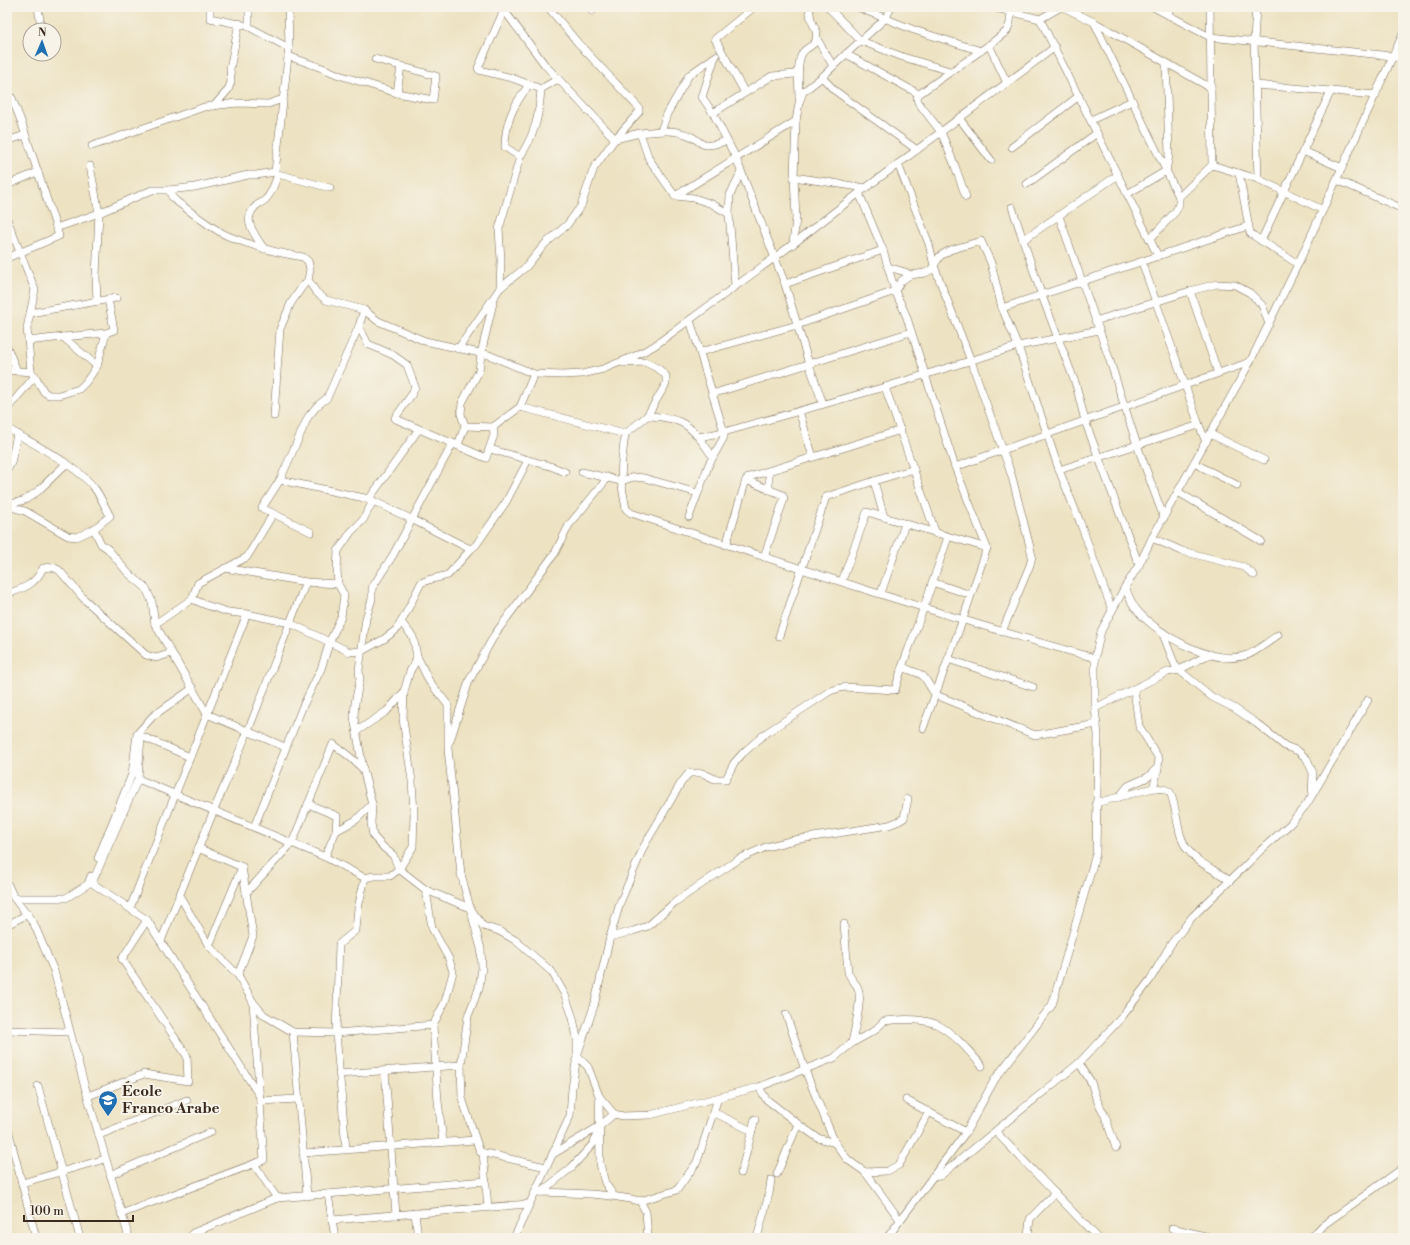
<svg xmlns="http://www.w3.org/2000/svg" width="1410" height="1245" viewBox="0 0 1410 1245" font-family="'Libre Bodoni',serif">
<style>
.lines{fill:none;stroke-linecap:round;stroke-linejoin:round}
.street-casing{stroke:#796a57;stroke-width:8}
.street{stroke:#fff;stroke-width:7}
.labels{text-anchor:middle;stroke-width:4;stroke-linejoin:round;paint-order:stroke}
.poi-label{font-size:15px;font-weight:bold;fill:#3b2a1e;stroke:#f7f3e8;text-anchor:start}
</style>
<rect width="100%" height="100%" fill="#f7f3e8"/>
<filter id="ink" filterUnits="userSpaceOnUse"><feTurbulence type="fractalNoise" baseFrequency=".025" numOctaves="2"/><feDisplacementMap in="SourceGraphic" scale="8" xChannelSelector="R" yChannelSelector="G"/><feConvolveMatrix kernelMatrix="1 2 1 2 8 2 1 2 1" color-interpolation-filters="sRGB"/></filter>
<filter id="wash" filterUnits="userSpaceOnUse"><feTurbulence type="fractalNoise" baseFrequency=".012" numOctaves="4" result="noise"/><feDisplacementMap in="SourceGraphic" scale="16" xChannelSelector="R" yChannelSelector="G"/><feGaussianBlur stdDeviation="0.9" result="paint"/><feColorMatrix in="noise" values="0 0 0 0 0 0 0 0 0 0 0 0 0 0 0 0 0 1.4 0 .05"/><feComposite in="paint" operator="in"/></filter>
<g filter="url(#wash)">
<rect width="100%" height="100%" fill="#ede2c2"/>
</g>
<g filter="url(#ink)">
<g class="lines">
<g class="street-casing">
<g id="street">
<polyline points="38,7 40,20"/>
<polyline points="210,7 210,18 243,25"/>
<polyline points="249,7 249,27 289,48"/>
<polyline points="828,7 861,41 903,57 950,71"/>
<polyline points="857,7 914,30 981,51"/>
<polyline points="992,7 1040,19 1061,7"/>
<polyline points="1063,7 1094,22 1211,88"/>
<polyline points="1153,7 1210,37 1392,56 1403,59"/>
<polyline points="1168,7 1169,15"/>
<polyline points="1256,7 1254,41 1258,179"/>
<polyline points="505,8 478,68 479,70 512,78 541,89"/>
<polyline points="504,10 545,65 615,139 640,133"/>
<polyline points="592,11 596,7"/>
<polyline points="1040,19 1158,256"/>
<polyline points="1094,22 1179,197 1179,204 1176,211 1150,239"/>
<polyline points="817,39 833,66"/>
<polyline points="989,45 1007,83"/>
<polyline points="846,54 919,94"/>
<polyline points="288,56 325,69 339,75 397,93 433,100 436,76 375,59"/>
<polyline points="715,57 702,97 713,113 736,158 785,284 883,250"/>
<polyline points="822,77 834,90 917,150"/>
<polyline points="1255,85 1331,91"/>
<polyline points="541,89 558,79"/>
<polyline points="397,93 401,66"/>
<polyline points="745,93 715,39 754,7"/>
<path d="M799,98C799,85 796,62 803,52C807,47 814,46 816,40C819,32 813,26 811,19C810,16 810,11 809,7"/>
<polyline points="7,100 12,98 21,121 59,236 7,258"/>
<polyline points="214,106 228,90 231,82 230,69 239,23"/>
<polyline points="713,113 772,76 795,74 798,70"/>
<polyline points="959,118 991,160"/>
<polyline points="1091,120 1132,101"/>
<polyline points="661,131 667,114 689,75 716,56"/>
<polyline points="7,141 25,135"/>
<polyline points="92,146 204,107 237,103 268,104 283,99"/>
<polyline points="1012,147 1079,96"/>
<polyline points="1303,151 1342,168"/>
<path d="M520,157C535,133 539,118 541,89"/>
<polyline points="898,164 929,244 934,266 971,361 1007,462 1012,477 1030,547 1032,556 1030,565 1002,632"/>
<polyline points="1212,165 1258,179 1323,210"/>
<polyline points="90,166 99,213 96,276 97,301"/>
<polyline points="275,172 289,48 288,7"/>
<polyline points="1239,173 1250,233 1254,236 1298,264"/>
<polyline points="794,177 866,188"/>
<polyline points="1337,180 1403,209"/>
<polyline points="1027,184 1097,133"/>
<polyline points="7,185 38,172"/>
<path d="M169,190L172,197L176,201C193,213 210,228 228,236C252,246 277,253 303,257L308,261L310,269L308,280L316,292L326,300L364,310L378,321L425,341L489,355L534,374L563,375L582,374L603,369L635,356L654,346L793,244L859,193L1055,47"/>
<polyline points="859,193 883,250 895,291 906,315 955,467 987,548"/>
<polyline points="1127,194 1166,171 1169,155 1166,63"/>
<path d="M675,196L649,159L640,133C657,131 676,128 692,137C697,139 699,144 706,145C712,146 721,142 727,141"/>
<polyline points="675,196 796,121"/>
<polyline points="675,196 694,198 712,204 729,214"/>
<polyline points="966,197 955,166 941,132 918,102 917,98 919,94 989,45 1007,31 1010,23 1011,12"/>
<polyline points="1179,197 1212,165 1210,7"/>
<polyline points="1012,207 1042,296 1076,385 1085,421 1139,565"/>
<polyline points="1059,216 1109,358 1137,445 1164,518"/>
<polyline points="7,219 35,290 27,328 31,372"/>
<polyline points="56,228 99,213 152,190 169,190 195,187 248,175 256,175 275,172 278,174 330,188"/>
<polyline points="1023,240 1118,175"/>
<polyline points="1261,241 1331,91 1376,95"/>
<polyline points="793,244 796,218 794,177 796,121 799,103 803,92 822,77 846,54 886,18 891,7"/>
<path d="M264,249C255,234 240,220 257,205C260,203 263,202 265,200C272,194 275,182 278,174"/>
<polyline points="1142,262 1199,425 1206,442"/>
<polyline points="785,284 809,364 823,404"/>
<polyline points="735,286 729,214 730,195 741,172"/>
<path d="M500,288L501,260L499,229L520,157L505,147C505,122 514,104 529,85"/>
<polyline points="1190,291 1218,373"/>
<polyline points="1002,308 1248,226"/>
<polyline points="30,313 116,298"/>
<polyline points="1095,321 1190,291 1217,284 1235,285 1250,293 1262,305 1269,324"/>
<polyline points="359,326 368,344 393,355 407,365 415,387 412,394 395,418 396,419 486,458 494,435 493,427 520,407 534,374"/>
<polyline points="1099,330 1018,346 1059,470 1080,522 1112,610"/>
<polyline points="63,337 97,366"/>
<polyline points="28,341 63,337 106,333 114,330 108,299"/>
<polyline points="7,347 17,371"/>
<polyline points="458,349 500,288 526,267 545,244 567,225 581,206 594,168 615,139 639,112 639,108 578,43 548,7"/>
<polyline points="700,352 797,325 895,291 901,281 910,275"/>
<path d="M624,363L645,362L659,369L666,376V384L647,416L625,434L622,459L621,481L626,509L631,513C785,564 939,615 1095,658"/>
<polyline points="7,370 31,372 35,376 44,392 49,395 59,395 79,389 86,382 97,366 106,333"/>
<polyline points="885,387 936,534"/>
<polyline points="712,394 911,332"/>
<polyline points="520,407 625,434"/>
<polyline points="7,409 35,376"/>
<polyline points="799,411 813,457"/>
<polyline points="274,416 280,329 291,303 302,287 308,280"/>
<path d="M647,416C685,417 692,427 713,457"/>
<polyline points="465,426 493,427"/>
<path d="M7,428C32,444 78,465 95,489C101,497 105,507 110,516L94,529L101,544L108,549L128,573L146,588L152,602L155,624L207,714L285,747"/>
<polyline points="1210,434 1264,460"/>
<polyline points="699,437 724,432 885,387 1018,346 1002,308 991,263 981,241 950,250 940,256 931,270 925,273 910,275 905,272 888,267"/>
<polyline points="458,445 465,426 461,414 462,403 479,371 481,354 493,303"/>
<polyline points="490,449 553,467 565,472"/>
<polyline points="1194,463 1237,485"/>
<polyline points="955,467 1250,362"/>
<polyline points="7,470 11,463 17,434"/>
<polyline points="1059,470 1199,425"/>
<polyline points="769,471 769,490"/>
<polyline points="582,472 621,481 634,477 644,478 698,493"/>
<polyline points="280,480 369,499 411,519 466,547 471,549 476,545 506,502 528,460"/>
<polyline points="746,480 783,495 784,499 764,557"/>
<polyline points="874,481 884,517"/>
<polyline points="1178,492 1261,541"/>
<polyline points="369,499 419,429"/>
<polyline points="7,505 25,500 38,491 66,464"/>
<polyline points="7,506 25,511 68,536 77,537 94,529"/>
<polyline points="689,517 709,464 724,437 724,432 690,320"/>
<polyline points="311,532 262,508 280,480 308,417 317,406 327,398 359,326 364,310"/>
<path d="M948,537L924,607L902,667C908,670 918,672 923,676C927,680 931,690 936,695L1035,735L1097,724"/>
<polyline points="1152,538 1182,551 1244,567 1254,575"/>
<polyline points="726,545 746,480 749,477 901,430"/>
<polyline points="225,568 306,582 338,584"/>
<polyline points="842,581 867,512 987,548 963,619 923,728"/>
<polyline points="932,582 971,595"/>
<path d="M1125,587C1128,594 1131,603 1136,609C1157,635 1214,667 1247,655C1254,653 1271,640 1278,635"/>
<polyline points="881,593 905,524"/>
<path d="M7,594C24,588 35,585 43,568L52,567L59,570L84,599L146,655L156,658L172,653"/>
<polyline points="192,599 206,605 228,612 247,614 290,623 350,652 362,651 384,639 396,630 404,617 421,583 428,580 448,575 471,549"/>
<polyline points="155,624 192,599 198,583 247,557 273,514"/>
<polyline points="1162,632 1175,665 1179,670 1210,654"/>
<polyline points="779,636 826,497 874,481 914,469"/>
<polyline points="417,656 429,681 448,705 448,749 461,874 481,949 482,968 479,988 468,1016 461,1065 462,1098 480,1152 546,1167"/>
<polyline points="948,659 1033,687"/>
<polyline points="1134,690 1139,726 1159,759 1157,774 1153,788"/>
<polyline points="1095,708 1168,672 1179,670 1212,697 1234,708 1256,723 1285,746 1298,751 1307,759 1313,773 1312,794"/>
<polyline points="357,731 387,711 404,692"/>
<polyline points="450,741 469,681 495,634 555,553 569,525 602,485 607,477"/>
<polyline points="190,757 141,736 138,779 92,883 147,920 259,1095"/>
<polyline points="363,769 354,717 355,703 360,679 359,670 366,618 372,599 372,588 393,555 453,443"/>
<polyline points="138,779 325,857 365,878 374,876 390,876 399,869 413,847 414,813 412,781 403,719 404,692 410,671 415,663 417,656 413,637 401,622"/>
<polyline points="1119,797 1128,786 1148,777 1158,767"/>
<path d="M1096,803L1153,788L1164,789L1170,792C1178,810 1176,835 1188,850C1199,865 1217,870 1230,881"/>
<polyline points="308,804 337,816 336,831"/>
<polyline points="254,827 302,708 321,669 330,641 341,617 344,595 338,584 337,570 338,551 351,532 363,520 373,501"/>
<polyline points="198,848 242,867"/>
<polyline points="325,857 336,831 356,820 372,804"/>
<polyline points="98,858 132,774 137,734 153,716 193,688"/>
<polyline points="7,883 14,898 34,924 54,971 84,1084 129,1238"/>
<path d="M426,890L470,908L483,926L499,931L515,940L552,972L565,995L573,1018L577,1038V1056L588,1067L599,1096L614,1114L623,1116L650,1115L759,1087L834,1058L852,1043L874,1031L884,1021C900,1019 920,1018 936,1024C953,1032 970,1052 982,1066"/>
<polyline points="246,893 292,843 333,744 350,757 363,769 372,804 371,823 373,836 384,848 393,855 399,869 426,890 432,928 449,959 453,972 445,1002 433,1025"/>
<polyline points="179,895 209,946 238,975 253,1002 264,1015 293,1032 336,1033 433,1025 438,1101 443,1142"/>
<polyline points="14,898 66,898 88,884 91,876"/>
<polyline points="130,908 247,614"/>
<path d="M844,924L848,972C850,979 856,983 858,988C863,1000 854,1030 852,1043"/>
<polyline points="7,925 28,914"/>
<polyline points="610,937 633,931 648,926 675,902 739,859 766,847 794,840 889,825 899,821 904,818 908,799"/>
<polyline points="161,941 214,810 248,731 306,582"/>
<polyline points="209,946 242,867"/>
<polyline points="238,975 253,936 242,867"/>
<polyline points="786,1014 805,1070 835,1143 848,1160 865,1172 900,1220"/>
<polyline points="7,1030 69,1032"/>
<polyline points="293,1032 307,1196"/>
<polyline points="1079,1063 1091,1082 1096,1098 1105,1116 1116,1148"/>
<polyline points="385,1071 396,1215"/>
<polyline points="339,1074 461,1065"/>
<polyline points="38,1086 80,1238"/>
<polyline points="759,1087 766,1099 798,1124 818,1138 835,1143"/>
<polyline points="88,1096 144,1074 188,1081 187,1056 122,959 147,920"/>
<polyline points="599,1096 600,1164 605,1183 614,1196"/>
<polyline points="906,1100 966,1132"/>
<polyline points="260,1101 299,1099"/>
<polyline points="713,1112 752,1131"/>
<polyline points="7,1125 36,1238"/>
<polyline points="996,1132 1098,1238"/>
<polyline points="99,1135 187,1100"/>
<polyline points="346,1149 336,1033 339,944 356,930 358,908 365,878"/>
<polyline points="303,1153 475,1140"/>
<polyline points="483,1153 488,1207"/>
<polyline points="553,1154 600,1126"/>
<polyline points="254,1164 277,1198"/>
<polyline points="865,1172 887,1171 899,1165 929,1112"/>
<polyline points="741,1173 755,1119"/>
<polyline points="777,1174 798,1124"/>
<polyline points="110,1175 211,1132"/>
<polyline points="932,1177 940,1176 1079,1063 1121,1018 1150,980 1171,944 1193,916 1244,867 1260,851 1290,824 1307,804 1368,700"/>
<polyline points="22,1183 105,1159"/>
<path d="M536,1192C571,1193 605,1193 640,1201L646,1212L648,1238"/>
<polyline points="541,1192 571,1168 593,1144 600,1126 614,1114"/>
<polyline points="328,1194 335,1238"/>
<polyline points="640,1201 677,1190 697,1162 718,1098"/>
<polyline points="415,1213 418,1238"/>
<polyline points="121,1214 264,1160 253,1002"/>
<polyline points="332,1220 529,1204"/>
<polyline points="1172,1228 1213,1238"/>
<polyline points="190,1238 193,1233 277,1198 486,1181"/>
<polyline points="514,1238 570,1116 572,1088 577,1056 594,1006 610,937 620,903 644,846 681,783 689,773 702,773 715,779 726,779 734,763 743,753 766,733 830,691 844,687 895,690 902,667"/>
<polyline points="757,1238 769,1194 771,1180"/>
<polyline points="887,1238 966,1132 995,1079 1052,1005 1096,854 1098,735 1095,708 1095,658 1101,631 1125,587 1139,565 1152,538 1250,362 1298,264 1403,34"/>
<polyline points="1029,1238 1028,1235 1030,1219 1055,1193"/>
<polyline points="1311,1238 1322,1226 1403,1168"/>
</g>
</g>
<use href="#street" class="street"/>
</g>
</g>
<defs>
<g id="school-pin" transform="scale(1)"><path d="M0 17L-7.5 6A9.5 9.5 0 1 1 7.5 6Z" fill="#1f6fb2" stroke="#f7f3e8"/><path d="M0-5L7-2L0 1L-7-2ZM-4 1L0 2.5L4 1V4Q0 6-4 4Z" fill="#fff"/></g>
</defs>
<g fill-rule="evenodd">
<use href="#school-pin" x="108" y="1100"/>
</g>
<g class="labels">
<g class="poi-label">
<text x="122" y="1096">École<tspan x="122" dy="17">Franco Arabe</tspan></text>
</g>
</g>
<rect width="1410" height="1245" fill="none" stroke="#f7f3e8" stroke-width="24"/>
<g transform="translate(42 42) rotate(2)"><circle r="19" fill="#f7f3e8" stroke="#aca397"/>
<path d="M0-3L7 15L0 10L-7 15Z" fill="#1f6fb2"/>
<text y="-6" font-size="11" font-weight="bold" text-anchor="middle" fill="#3b2a1e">N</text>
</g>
<path d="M24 1215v6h109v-6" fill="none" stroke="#3b2a1e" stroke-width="2"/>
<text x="30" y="1215" font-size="12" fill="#3b2a1e" stroke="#f7f3e8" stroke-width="3" paint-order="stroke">100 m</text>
</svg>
